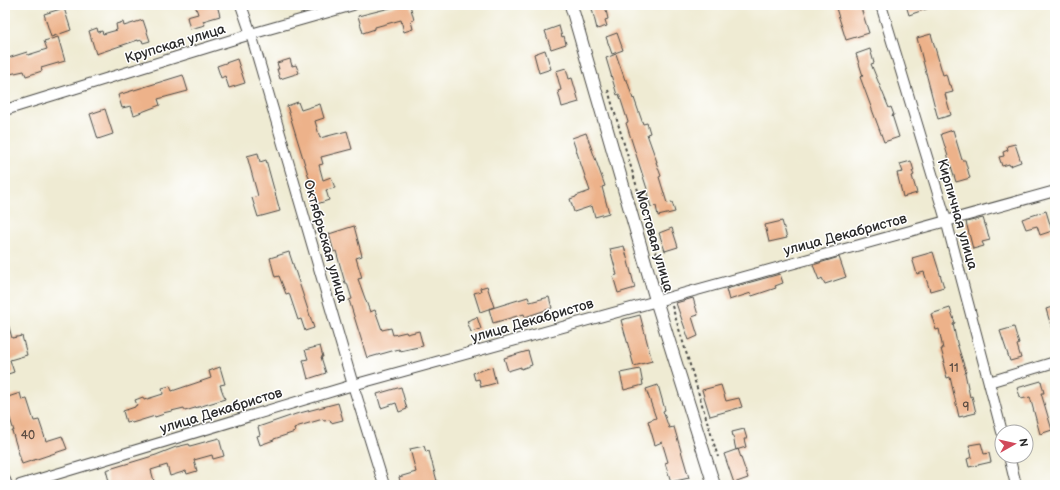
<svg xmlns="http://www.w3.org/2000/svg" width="1060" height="490" viewBox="0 0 1060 490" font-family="'Balsamiq Sans',sans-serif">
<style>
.building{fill:#edb28a}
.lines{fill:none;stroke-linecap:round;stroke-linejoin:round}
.minor-casing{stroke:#484844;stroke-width:12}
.tertiary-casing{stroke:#484844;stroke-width:14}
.path{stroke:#484844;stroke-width:2;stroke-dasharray:3 3;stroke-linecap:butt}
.minor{stroke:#fff;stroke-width:10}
.tertiary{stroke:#fff;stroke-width:12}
.labels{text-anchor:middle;stroke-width:3;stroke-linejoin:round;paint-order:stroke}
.number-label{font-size:12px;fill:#5c4d43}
.street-label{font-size:14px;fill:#2b2b2b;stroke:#fff}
</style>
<rect width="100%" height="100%" fill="#fff"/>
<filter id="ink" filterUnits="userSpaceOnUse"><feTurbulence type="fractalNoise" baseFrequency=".025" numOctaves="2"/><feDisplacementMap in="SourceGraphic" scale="8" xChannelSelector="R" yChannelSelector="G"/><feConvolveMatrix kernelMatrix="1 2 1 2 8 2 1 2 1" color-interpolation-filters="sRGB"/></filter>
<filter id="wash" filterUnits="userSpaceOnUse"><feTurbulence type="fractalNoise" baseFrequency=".012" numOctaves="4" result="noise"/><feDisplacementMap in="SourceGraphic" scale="16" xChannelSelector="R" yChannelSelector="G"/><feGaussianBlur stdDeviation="0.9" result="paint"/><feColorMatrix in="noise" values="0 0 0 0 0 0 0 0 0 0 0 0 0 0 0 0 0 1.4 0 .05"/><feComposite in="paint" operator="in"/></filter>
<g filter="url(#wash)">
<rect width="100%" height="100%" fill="#efebd3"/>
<g id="blocks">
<g class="building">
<polygon points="195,5 217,5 220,16 203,21 205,25 190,29 187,17 198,14"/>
<polygon points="402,5 410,5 414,20 411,21 413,29 404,32 401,20 375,27 375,29 363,33 358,16"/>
<polygon points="835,5 860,5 869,33 846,40"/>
<polygon points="906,5 934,5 935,6 909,15"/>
<polygon points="605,6 608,19 605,20 607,26 597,29 592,9"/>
<polygon points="64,8 71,30 51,37 44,14"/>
<polygon points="143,20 150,41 143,43 142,40 138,41 138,40 96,54 89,31 97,28 98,32 102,31 103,34 117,30 116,24 123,22 124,26"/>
<polygon points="559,26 562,37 564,36 566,44 551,49 545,31"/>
<polygon points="617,33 623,50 612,54 606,37"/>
<polygon points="931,34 943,75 946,74 949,85 951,85 953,92 945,94 951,115 938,119 917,38"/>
<polygon points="58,37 65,61 41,68 42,71 26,76 24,71 5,75 5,59 27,52 28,55 47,49 44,41"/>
<polygon points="870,49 874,63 871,64 889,108 891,107 894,115 892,115 899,137 884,142 860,77 863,76 856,54"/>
<polygon points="545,50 551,69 539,73 534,54"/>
<polygon points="616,54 625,80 627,80 633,99 634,98 643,124 647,123 650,133 647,134 657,162 656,162 661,176 659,177 667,203 672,202 675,212 658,216 656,206 651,207 647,193 648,192 626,123 628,122 619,94 617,95 606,58"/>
<polygon points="237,59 245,83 229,88 225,76 221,78 217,66"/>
<polygon points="290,59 292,66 296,65 299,73 280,79 277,69 279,69 277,63"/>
<polygon points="566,68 569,79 572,78 579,102 562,107 558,91 561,90 556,71"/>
<polygon points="183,75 188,91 158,99 160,105 134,115 131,106 122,108 118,95"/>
<polygon points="298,102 301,110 320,104 324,118 315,121 320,138 347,131 352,149 321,157 323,164 319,165 323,180 331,177 335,188 326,190 329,200 317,204 287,106"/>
<polygon points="105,109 113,134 98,139 90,114"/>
<polygon points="953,130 962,160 965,160 970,178 956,182 941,134"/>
<polygon points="586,133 605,186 602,187 609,213 595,217 592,206 574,212 570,199 576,197 576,196 590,191 572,138"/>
<polygon points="1015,144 1021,162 1010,166 1009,164 1002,166 999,157 1004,156 1003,152 1008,150 1007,146"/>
<polygon points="258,153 260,162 266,160 280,211 258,217 252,198 258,196 247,156"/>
<polygon points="911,161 914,171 912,171 914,175 912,176 917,193 903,197 897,173 903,172 900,164"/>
<polygon points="1046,211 1052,231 1040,235 1037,226 1026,229 1022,219"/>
<polygon points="983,218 990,240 982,242 984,246 973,249 966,222"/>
<polygon points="782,221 787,238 769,242 765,225"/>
<polygon points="354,226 362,256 356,258 362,278 358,279 370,312 375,310 382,330 391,328 393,335 406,332 407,334 419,331 423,346 400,351 399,349 367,358 349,300 352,299 347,283 345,283 336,251 334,252 329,234"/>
<polygon points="672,228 678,247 665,251 659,233"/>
<polygon points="624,246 635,288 618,293 613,276 617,275 610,249"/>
<polygon points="289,252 314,328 305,331 301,319 298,320 289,293 286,294 279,276 275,277 270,258"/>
<polygon points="933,252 944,287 930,291 924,272 917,274 912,258"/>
<polygon points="839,257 846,277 825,284 822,278 819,280 813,265"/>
<polygon points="780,274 783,283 775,286 776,288 752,296 751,293 729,300 726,289"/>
<polygon points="487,286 494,307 480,312 474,293 481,291 480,288"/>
<polygon points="528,297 530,302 549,297 552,308 525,317 524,314 493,323 489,309"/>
<polygon points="693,298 698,315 692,317 698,336 689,340 676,303"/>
<polygon points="1055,306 1055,332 1053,333 1046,309"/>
<polygon points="950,308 955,323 953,324 957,343 966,372 965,373 970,397 972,396 976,413 959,417 950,377 947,378 943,363 945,363 941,349 943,349 939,329 936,330 931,314"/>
<polygon points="640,315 652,361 634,366 621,320"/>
<polygon points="477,317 481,329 471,332 467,321"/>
<polygon points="7,320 12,338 22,336 27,355 10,360 14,372 5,375 5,321"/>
<polygon points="1014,327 1019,344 1017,345 1021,358 1010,361 1000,331"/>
<polygon points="320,346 323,357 321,357 326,373 308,379 303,360 308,359 305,350"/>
<polygon points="528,351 532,365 521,369 521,367 508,371 504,358"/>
<polygon points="220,367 225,384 220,385 225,399 185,411 184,408 163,413 164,414 155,417 155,416 132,423 131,421 126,422 123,411 135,407 135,406 137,405 135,400 143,397 144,400 163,394 162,388 170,386 172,391 211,378 209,371"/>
<polygon points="492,367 496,383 481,387 479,379 475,380 473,373"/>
<polygon points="640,369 643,385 624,390 620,373"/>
<polygon points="1041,381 1044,393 1041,393 1052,430 1040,434 1030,397 1021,399 1017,388"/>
<polygon points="658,385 665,410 663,411 669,428 674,427 689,478 671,482 665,463 668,462 662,442 655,445 648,421 656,418 646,389"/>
<polygon points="721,385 726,401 739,398 742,407 710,416 702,390"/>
<polygon points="401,387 407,409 399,412 396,403 381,408 377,394"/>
<polygon points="20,393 22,400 27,399 34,421 39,420 46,441 62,436 67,449 22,464 12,431 14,431 5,403 5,398"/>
<polygon points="338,403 343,420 331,423 330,420 324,421 323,419 299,426 294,428 295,432 274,439 274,440 260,445 257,436 260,435 258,427 296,414"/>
<polygon points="744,429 747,439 744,439 746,447 736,450 732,432"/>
<polygon points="219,438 224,456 213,459 212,455 194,460 197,471 187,474 186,471 170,476 167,465 151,470 154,481 141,485 110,485 106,470 156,455 176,447 189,444 190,446"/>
<polygon points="981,443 984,454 989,453 991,462 969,467 967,459 972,457 969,445"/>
<polygon points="424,446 426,452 429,451 438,485 401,485 399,477 416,472 410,449"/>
<polygon points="738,449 748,478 734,483 724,454"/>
</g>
</g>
</g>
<g filter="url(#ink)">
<use href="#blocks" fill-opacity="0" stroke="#484844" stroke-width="1"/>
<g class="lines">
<g class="minor-casing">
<g id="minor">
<polyline points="241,5 251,34 353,385 384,485"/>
<polyline points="881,5 946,220 1002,432"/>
<polyline points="5,110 251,34 353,5"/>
<polyline points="989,382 1055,362"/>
<polyline points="1009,456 1016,485"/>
<polyline points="5,480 7,485"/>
<polyline points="20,485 353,385 1055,191"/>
</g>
</g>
<g class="tertiary-casing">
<polyline id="tertiary" points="571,5 656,300 714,485"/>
</g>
<g class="path">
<polyline points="608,90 667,288"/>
<polyline points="672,306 718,457"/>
</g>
<use href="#minor" class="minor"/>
<use href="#tertiary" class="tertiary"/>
</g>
</g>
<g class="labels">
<g class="number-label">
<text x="954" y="372">11</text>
<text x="966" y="411">9</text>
<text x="28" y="439">40</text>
</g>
<g class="street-label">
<text transform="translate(175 43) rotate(-17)" y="5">Крупская улица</text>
<text transform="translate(958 214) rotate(74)" y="5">Кирпичная улица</text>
<text transform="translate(845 234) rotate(-15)" y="5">улица Декабристов</text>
<text transform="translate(326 241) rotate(74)" y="5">Октябрьская улица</text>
<text transform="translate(655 241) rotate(74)" y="5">Мостовая улица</text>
<text transform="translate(532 320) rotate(-16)" y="5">улица Декабристов</text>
<text transform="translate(221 410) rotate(-17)" y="5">улица Декабристов</text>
</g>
</g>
<rect width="1060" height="490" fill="none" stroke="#fff" stroke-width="20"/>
<g transform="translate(1014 444) rotate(82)"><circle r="19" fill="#ffffff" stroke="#aaaaaa"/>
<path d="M0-3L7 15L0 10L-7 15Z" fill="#d1495b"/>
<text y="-6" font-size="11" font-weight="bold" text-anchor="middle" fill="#2b2b2b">N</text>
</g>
</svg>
